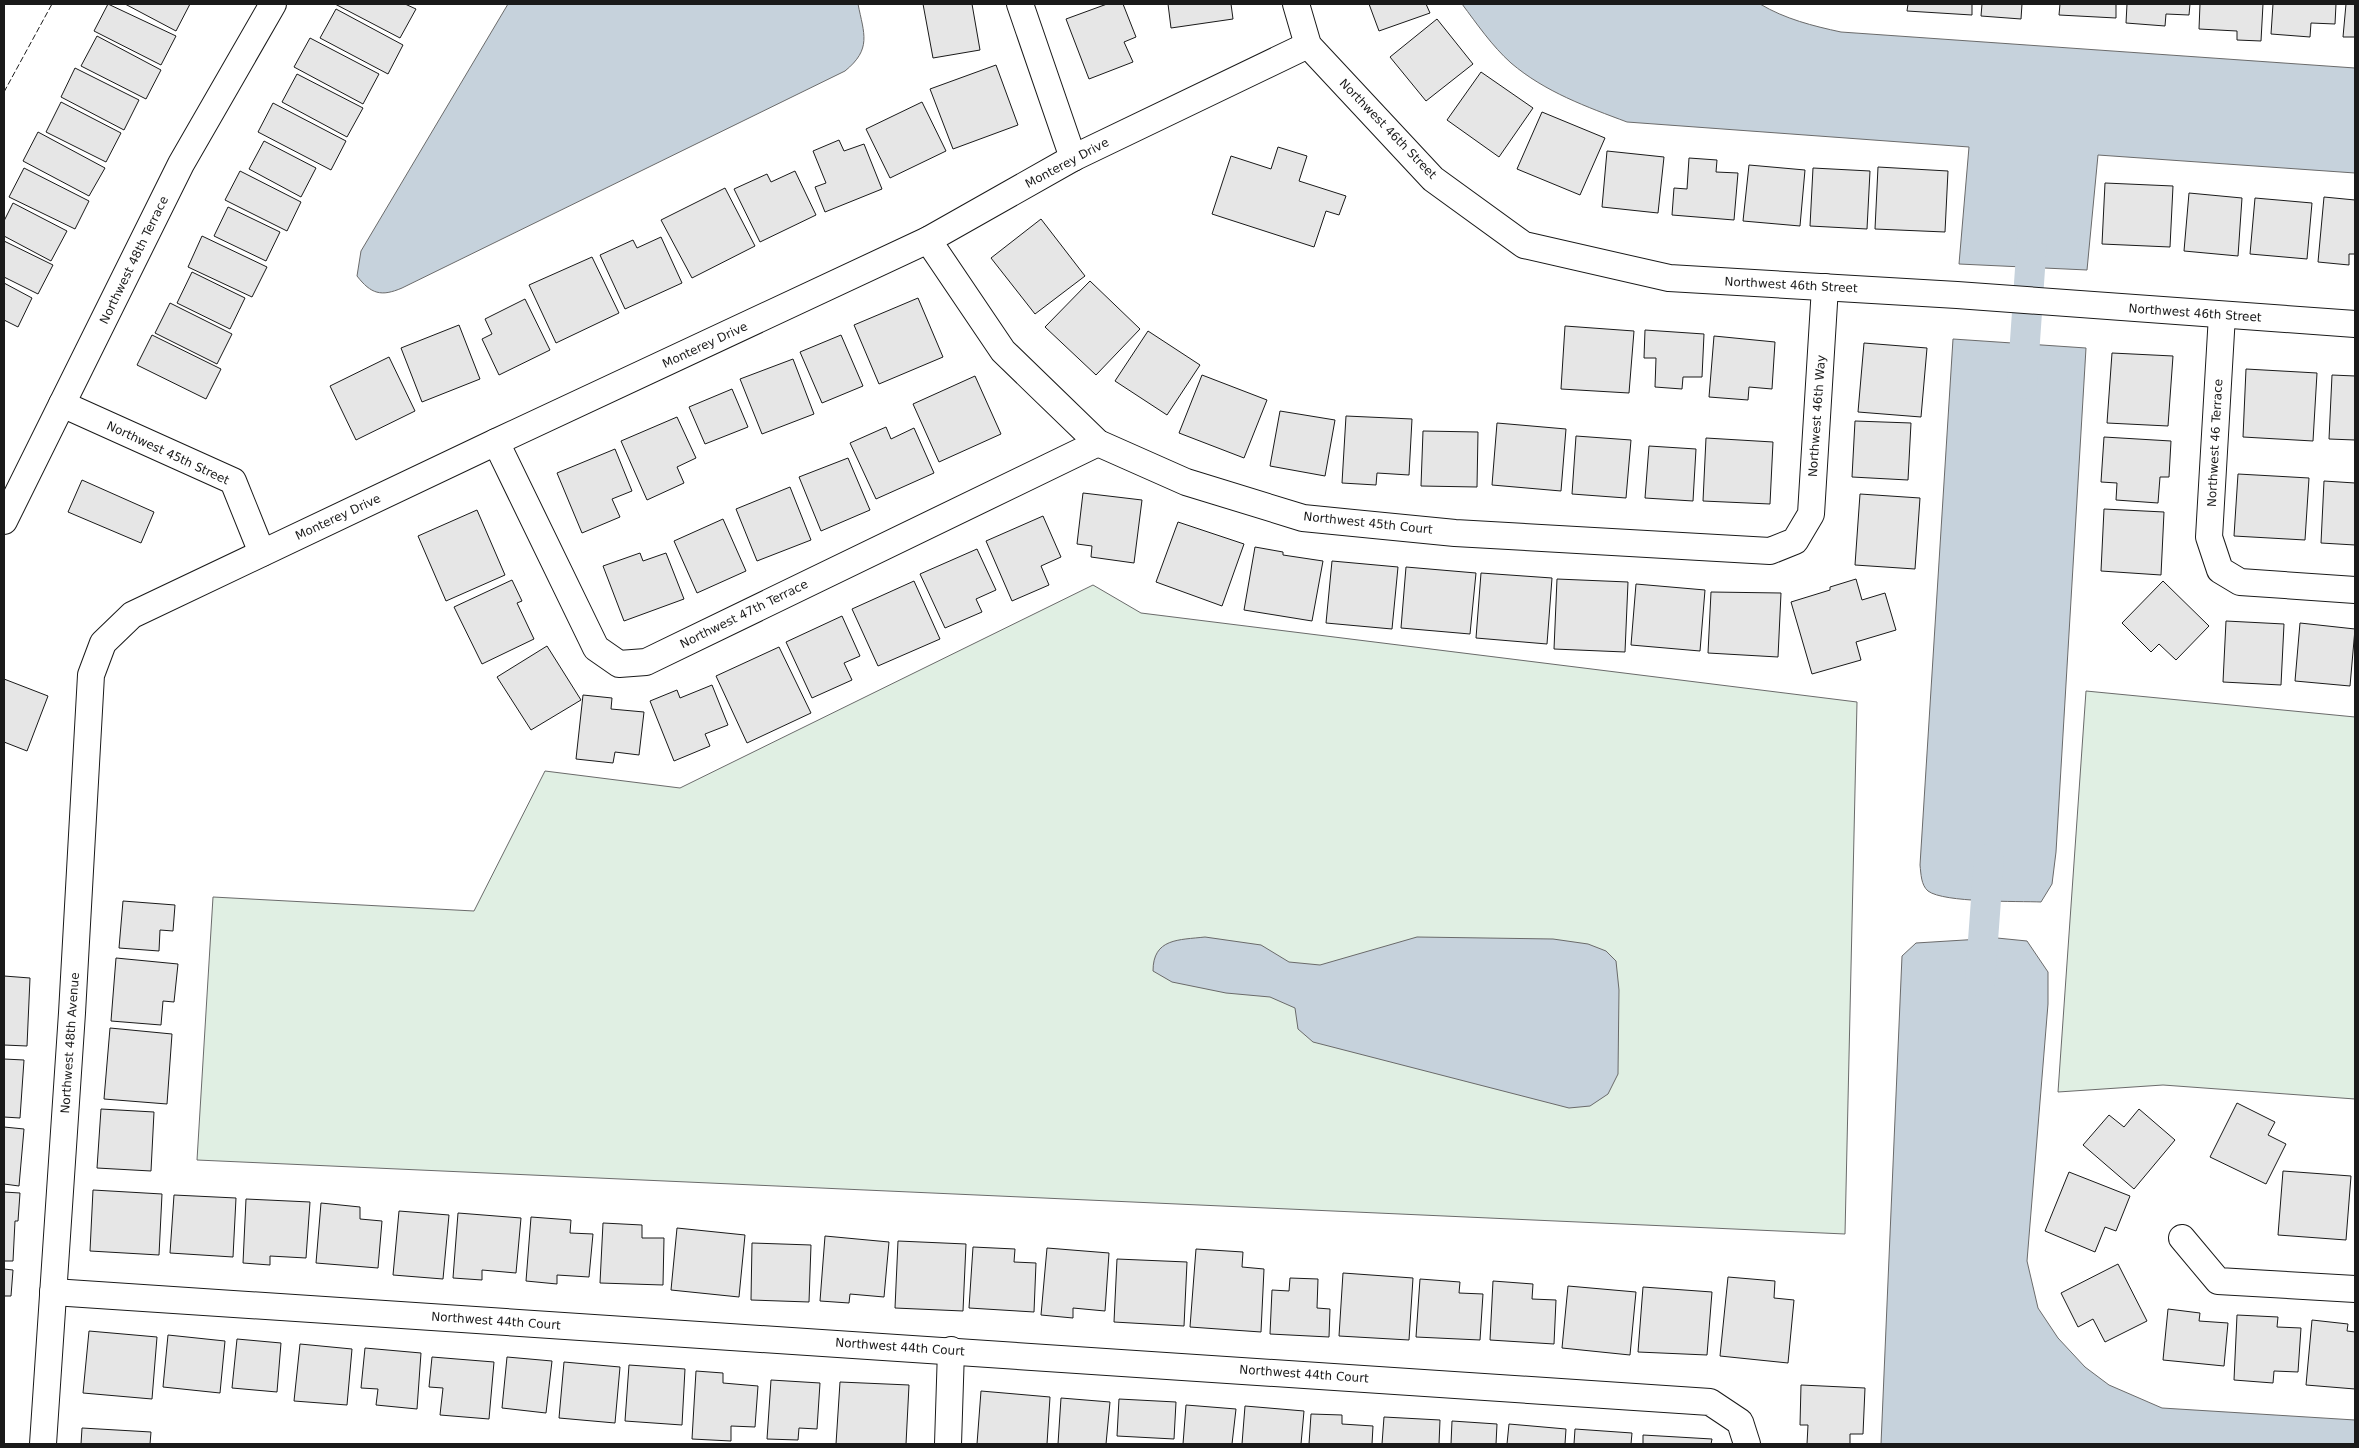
<svg xmlns="http://www.w3.org/2000/svg" width="2359" height="1448" viewBox="0 0 2359 1448" font-family="'DejaVu Sans',sans-serif">
<style>
.green{fill:#e0efe3;stroke:#6a6a6a}
.water{fill:#c6d2dc;stroke:#6a6a6a}
.lines{fill:none;stroke-linecap:round;stroke-linejoin:round}
.canal{stroke:#c6d2dc;stroke-width:30}
.building{fill:#e6e6e6;stroke:#1a1a1a}
.street-casing{stroke:#1a1a1a;stroke-width:28}
.street{stroke:#fff;stroke-width:26}
.fence{stroke:#1a1a1a;stroke-width:1;stroke-dasharray:6 2.5;stroke-linecap:butt}
.labels{text-anchor:middle;stroke-width:4;stroke-linejoin:round;paint-order:stroke}
.street-label{font-size:12px;fill:#1a1a1a;stroke:#fff}
</style>
<rect width="100%" height="100%" fill="#fff"/>
<g class="green">
<polygon points="1093,585 1141,613 1857,702 1845,1234 197,1160 213,897 474,911 545,771 680,788"/>
<polygon points="2086,691 2355,717 2355,1099 2163,1085 2058,1092"/>
</g>
<g class="water">
<path d="M508,4H858C864,34 872,49 845,71L402,288C381,297 371,294 357,276L361,251Z"/>
<path d="M1462,4H1760C1785,19 1813,26 1841,32L2355,68V173L2098,155L2087,270L1959,264L1969,147L1627,122C1587,107 1545,92 1511,63C1492,46 1477,24 1462,4Z"/>
<path d="M1953,339L2086,348L2056,852L2052,884L2041,902C2018,901 1944,903 1928,891C1921,885 1921,874 1920,865Z"/>
<path d="M1205,937L1261,945L1289,962L1320,965L1417,937L1553,939L1588,944L1606,951L1616,961L1619,990L1618,1074L1608,1094L1590,1106L1569,1108L1313,1042L1298,1029L1295,1008L1270,997L1226,993L1172,982L1153,971C1153,938 1179,940 1205,937Z"/>
<polygon points="1997,938 2027,941 2048,972 2048,1004 2027,1261 2038,1308 2058,1338 2085,1367 2109,1385 2162,1408 2355,1420 2355,1444 1881,1444 1902,956 1916,943"/>
</g>
<g class="lines">
<g class="canal">
<polyline points="2022,384 2033,226"/>
<polyline points="1980,981 1989,859"/>
</g>
</g>
<g class="building">
<polygon points="108,4 176,36 161,65 94,31"/>
<polygon points="125,4 190,4 176,31"/>
<polygon points="335,4 405,4 416,9 400,38"/>
<polygon points="923,4 972,4 980,50 933,58"/>
<polygon points="1107,4 1123,4 1136,37 1124,42 1133,62 1089,79 1066,19"/>
<polygon points="1168,4 1231,4 1233,19 1171,28"/>
<polygon points="1369,4 1426,4 1430,13 1379,31"/>
<polygon points="1908,4 1972,4 1972,15 1907,11"/>
<polygon points="1982,4 2022,4 2021,19 1981,16"/>
<polygon points="2060,4 2116,4 2116,18 2059,15"/>
<polygon points="2127,4 2190,4 2189,15 2166,14 2165,26 2126,23"/>
<polygon points="2200,4 2263,4 2261,41 2237,40 2237,31 2199,29"/>
<polygon points="2273,4 2336,4 2335,24 2311,23 2310,37 2271,34"/>
<polygon points="2346,4 2355,4 2355,37 2343,37"/>
<polygon points="336,9 403,45 388,74 320,38"/>
<polygon points="1437,19 1473,64 1426,101 1390,57"/>
<polygon points="97,36 161,70 146,99 81,66"/>
<polygon points="310,38 379,74 363,104 294,67"/>
<polygon points="996,65 1018,125 953,149 930,89"/>
<polygon points="75,68 139,100 124,130 61,97"/>
<polygon points="1481,72 1533,108 1499,157 1447,120"/>
<polygon points="297,74 363,108 347,137 282,102"/>
<polygon points="61,102 121,133 106,162 46,132"/>
<polygon points="922,102 946,151 890,178 866,129"/>
<polygon points="273,103 346,141 331,170 258,132"/>
<polygon points="1542,112 1605,138 1580,195 1517,169"/>
<polygon points="38,132 105,168 89,196 23,161"/>
<polygon points="839,140 844,151 864,144 882,189 825,212 815,187 826,183 813,151"/>
<polygon points="264,141 316,168 301,197 249,169"/>
<polygon points="1278,147 1307,156 1299,181 1346,196 1339,215 1326,211 1314,247 1212,214 1231,156 1271,169"/>
<polygon points="1607,151 1664,157 1658,213 1602,207"/>
<polygon points="1689,158 1717,160 1716,172 1738,173 1734,220 1672,215 1674,188 1687,189"/>
<polygon points="1749,165 1805,170 1800,226 1743,221"/>
<polygon points="1878,167 1948,171 1945,232 1875,229"/>
<polygon points="24,168 89,201 75,229 9,197"/>
<polygon points="1813,168 1870,171 1867,229 1810,226"/>
<polygon points="240,171 301,202 287,231 225,200"/>
<polygon points="795,171 816,215 760,242 734,189 767,174 771,182"/>
<polygon points="2105,183 2173,186 2170,247 2102,244"/>
<polygon points="725,188 755,246 692,278 661,220"/>
<polygon points="2189,193 2242,198 2238,256 2184,251"/>
<polygon points="2324,197 2355,200 2355,254 2349,254 2349,265 2318,262"/>
<polygon points="2255,198 2312,203 2307,259 2250,254"/>
<polygon points="13,203 67,231 51,261 4,236 4,221"/>
<polygon points="228,207 280,232 266,261 214,236"/>
<polygon points="1041,219 1085,276 1035,314 991,258"/>
<polygon points="202,236 267,267 252,297 188,267"/>
<polygon points="661,237 682,283 625,309 600,255 633,240 637,248"/>
<polygon points="4,241 53,265 38,294 4,277"/>
<polygon points="592,257 619,313 556,343 529,285"/>
<polygon points="192,272 245,298 230,329 177,303"/>
<polygon points="1090,281 1140,329 1096,375 1045,327"/>
<polygon points="4,283 32,298 18,327 4,320"/>
<polygon points="918,298 943,357 879,384 854,325"/>
<polygon points="525,299 550,350 499,375 482,339 492,334 485,319"/>
<polygon points="170,303 232,334 217,364 155,333"/>
<polygon points="459,325 480,379 422,402 401,348"/>
<polygon points="1565,326 1634,331 1629,393 1561,389"/>
<polygon points="1645,330 1704,334 1702,377 1683,377 1682,389 1655,387 1656,358 1644,358"/>
<polygon points="1148,331 1200,365 1167,415 1115,381"/>
<polygon points="152,335 221,369 206,399 137,365"/>
<polygon points="841,335 863,386 822,403 800,352"/>
<polygon points="1714,336 1775,342 1772,389 1749,387 1748,400 1709,397"/>
<polygon points="1864,343 1927,348 1921,417 1858,412"/>
<polygon points="2112,353 2173,356 2168,426 2107,423"/>
<polygon points="389,357 415,411 356,440 330,386"/>
<polygon points="793,359 814,414 762,434 740,379"/>
<polygon points="2246,369 2317,373 2313,441 2243,437"/>
<polygon points="1202,375 1267,400 1244,458 1179,433"/>
<polygon points="2332,375 2355,376 2355,440 2329,439"/>
<polygon points="975,376 1001,434 939,462 913,404"/>
<polygon points="732,389 748,427 705,444 689,407"/>
<polygon points="1280,411 1335,420 1325,476 1270,466"/>
<polygon points="1346,416 1412,419 1409,475 1377,473 1376,485 1342,483"/>
<polygon points="677,417 696,458 677,467 684,483 647,500 621,441"/>
<polygon points="1855,421 1911,423 1908,480 1852,477"/>
<polygon points="1497,423 1566,429 1561,491 1492,485"/>
<polygon points="886,427 891,439 914,428 934,473 876,499 850,443"/>
<polygon points="1423,431 1478,432 1477,487 1421,486"/>
<polygon points="1576,436 1631,440 1626,498 1572,494"/>
<polygon points="2104,437 2171,441 2169,477 2160,477 2158,503 2116,500 2117,483 2101,482"/>
<polygon points="1706,438 1773,442 1770,504 1703,501"/>
<polygon points="1649,446 1696,449 1693,501 1645,498"/>
<polygon points="615,449 632,491 612,499 620,517 582,533 557,473"/>
<polygon points="848,458 870,510 821,531 799,477"/>
<polygon points="2238,474 2309,478 2305,540 2234,536"/>
<polygon points="82,480 154,512 141,543 68,512"/>
<polygon points="2324,481 2355,483 2355,545 2321,543"/>
<polygon points="790,487 811,540 757,561 736,509"/>
<polygon points="1083,493 1142,500 1134,563 1091,557 1092,546 1077,544"/>
<polygon points="1860,494 1920,498 1915,569 1855,565"/>
<polygon points="2104,509 2164,512 2161,575 2101,571"/>
<polygon points="477,510 505,575 446,601 418,536"/>
<polygon points="1043,516 1061,557 1041,566 1049,585 1012,601 986,541"/>
<polygon points="723,519 746,571 697,593 674,541"/>
<polygon points="1178,522 1244,544 1222,606 1156,582"/>
<polygon points="1255,547 1283,552 1283,555 1323,561 1312,621 1244,610"/>
<polygon points="977,549 996,590 976,599 982,612 945,628 920,574"/>
<polygon points="640,553 643,561 666,553 684,599 624,621 603,566"/>
<polygon points="1332,561 1398,567 1392,629 1326,623"/>
<polygon points="1406,567 1476,573 1470,634 1401,628"/>
<polygon points="1481,573 1552,578 1547,644 1476,638"/>
<polygon points="1557,579 1628,582 1625,652 1554,649"/>
<polygon points="1856,579 1862,600 1885,593 1896,630 1856,642 1861,660 1812,674 1791,602 1830,590 1830,587"/>
<polygon points="512,580 522,601 517,603 534,639 482,664 454,607"/>
<polygon points="914,581 940,639 878,666 852,609"/>
<polygon points="2163,581 2209,626 2176,660 2159,644 2151,652 2122,623"/>
<polygon points="1636,584 1705,590 1700,651 1631,645"/>
<polygon points="1711,592 1781,593 1778,657 1708,653"/>
<polygon points="842,616 860,656 844,663 852,680 812,698 786,642"/>
<polygon points="2226,621 2284,624 2281,685 2223,682"/>
<polygon points="2300,623 2355,629 2350,686 2295,681"/>
<polygon points="547,646 581,700 531,730 497,677"/>
<polygon points="779,647 811,713 747,743 716,676"/>
<polygon points="4,679 48,696 27,751 4,742"/>
<polygon points="712,685 728,725 705,734 710,746 674,761 650,701 677,690 680,698"/>
<polygon points="583,695 612,698 611,709 644,712 639,755 615,752 613,763 576,759"/>
<polygon points="123,901 175,905 173,931 160,930 159,951 119,948"/>
<polygon points="116,958 178,964 174,1002 163,1001 161,1025 111,1021"/>
<polygon points="4,976 30,978 27,1046 4,1045"/>
<polygon points="110,1028 172,1034 167,1104 104,1099"/>
<polygon points="4,1059 24,1060 20,1118 4,1117"/>
<polygon points="2237,1103 2275,1122 2268,1135 2286,1144 2266,1184 2210,1157"/>
<polygon points="101,1109 154,1112 151,1171 97,1168"/>
<polygon points="2139,1109 2175,1140 2134,1189 2083,1145 2109,1115 2124,1127"/>
<polygon points="4,1127 24,1129 19,1186 4,1184"/>
<polygon points="2283,1171 2351,1176 2346,1240 2278,1235"/>
<polygon points="2069,1172 2130,1196 2116,1231 2105,1227 2095,1252 2045,1231"/>
<polygon points="93,1190 162,1194 159,1255 90,1251"/>
<polygon points="4,1192 20,1193 18,1221 15,1221 13,1261 4,1261"/>
<polygon points="174,1195 236,1198 233,1257 170,1253"/>
<polygon points="246,1199 310,1202 306,1258 270,1256 270,1265 243,1263"/>
<polygon points="321,1203 360,1207 360,1219 382,1221 378,1268 316,1263"/>
<polygon points="399,1211 449,1215 443,1279 393,1275"/>
<polygon points="458,1213 521,1218 516,1273 482,1270 482,1280 453,1278"/>
<polygon points="531,1217 571,1220 570,1233 593,1234 589,1277 557,1275 557,1284 526,1281"/>
<polygon points="603,1223 642,1225 642,1238 664,1238 663,1285 600,1283"/>
<polygon points="677,1228 745,1235 739,1297 671,1290"/>
<polygon points="825,1236 889,1242 884,1297 850,1294 849,1303 820,1301"/>
<polygon points="898,1241 966,1244 963,1311 895,1308"/>
<polygon points="752,1243 811,1245 809,1302 751,1300"/>
<polygon points="973,1247 1015,1249 1014,1262 1036,1263 1034,1312 969,1308"/>
<polygon points="1047,1248 1109,1253 1105,1311 1073,1308 1073,1318 1041,1315"/>
<polygon points="1196,1249 1243,1252 1242,1267 1264,1269 1261,1332 1190,1327"/>
<polygon points="1117,1259 1187,1262 1184,1326 1114,1322"/>
<polygon points="2118,1264 2147,1321 2105,1342 2093,1319 2078,1327 2061,1293"/>
<polygon points="4,1269 13,1270 11,1296 4,1296"/>
<polygon points="1343,1273 1413,1278 1409,1340 1339,1336"/>
<polygon points="1728,1277 1775,1281 1774,1298 1794,1300 1788,1363 1720,1356"/>
<polygon points="1290,1278 1318,1279 1317,1308 1330,1309 1329,1337 1270,1334 1272,1290 1289,1291"/>
<polygon points="1420,1279 1460,1282 1459,1293 1483,1294 1480,1340 1416,1337"/>
<polygon points="1493,1281 1533,1284 1532,1299 1556,1300 1554,1344 1490,1340"/>
<polygon points="1568,1286 1636,1292 1630,1355 1562,1348"/>
<polygon points="1643,1287 1712,1292 1707,1355 1638,1352"/>
<polygon points="2168,1309 2200,1313 2199,1321 2228,1323 2224,1366 2163,1360"/>
<polygon points="2237,1315 2278,1317 2277,1327 2301,1328 2298,1372 2274,1371 2273,1383 2234,1380"/>
<polygon points="2312,1320 2348,1324 2347,1331 2355,1332 2355,1389 2306,1385"/>
<polygon points="89,1331 157,1337 152,1399 83,1393"/>
<polygon points="168,1335 225,1341 220,1393 163,1387"/>
<polygon points="237,1339 281,1343 277,1392 232,1388"/>
<polygon points="300,1344 352,1349 347,1405 294,1401"/>
<polygon points="365,1348 421,1353 417,1409 376,1405 378,1389 361,1388"/>
<polygon points="432,1357 494,1362 489,1419 440,1415 443,1388 429,1387"/>
<polygon points="507,1357 552,1361 546,1413 502,1408"/>
<polygon points="564,1362 620,1367 615,1423 559,1418"/>
<polygon points="629,1365 685,1369 682,1425 625,1421"/>
<polygon points="696,1371 723,1373 723,1383 758,1386 755,1427 731,1426 731,1441 692,1439"/>
<polygon points="771,1380 820,1383 817,1429 799,1428 798,1440 767,1439"/>
<polygon points="840,1382 909,1385 906,1444 836,1444"/>
<polygon points="1801,1385 1865,1388 1863,1434 1850,1434 1850,1444 1807,1444 1808,1425 1800,1425"/>
<polygon points="981,1391 1050,1397 1047,1444 977,1444"/>
<polygon points="1061,1398 1110,1402 1106,1444 1058,1444"/>
<polygon points="1119,1399 1176,1402 1174,1439 1117,1436"/>
<polygon points="1186,1405 1236,1409 1232,1444 1183,1444"/>
<polygon points="1245,1406 1304,1411 1301,1444 1242,1444"/>
<polygon points="1311,1414 1342,1415 1342,1424 1373,1426 1372,1444 1309,1444"/>
<polygon points="1384,1417 1440,1420 1439,1444 1382,1444"/>
<polygon points="1452,1421 1497,1424 1496,1444 1451,1444"/>
<polygon points="1509,1424 1566,1429 1565,1444 1507,1444"/>
<polygon points="82,1428 151,1432 150,1444 81,1444"/>
<polygon points="1575,1429 1632,1433 1631,1444 1574,1444"/>
<polygon points="1643,1435 1712,1439 1711,1444 1643,1444"/>
</g>
<g class="lines">
<g class="street-casing">
<g id="street">
<polyline points="1020,4 1073,158"/>
<polyline points="1296,4 1308,45 1433,179 1524,245 1669,278 1957,295 2355,324"/>
<polyline points="928,240 1003,351 1098,443 1186,482 1303,518 1455,533 1770,551 1795,541 1811,514 1825,287"/>
<polyline points="2222,315 2209,537 2220,570 2240,582 2355,590"/>
<polyline points="62,404 233,481 262,553"/>
<polyline points="496,442 596,648 619,664 646,662 1098,443"/>
<polyline points="4,521 181,164 273,4"/>
<polyline points="2182,1238 2218,1281 2355,1289"/>
<polyline points="53,1292 1710,1402 1740,1422 1747,1444"/>
<polyline points="43,1444 72,1013 91,675 103,643 132,615 496,442 928,240 1073,158 1308,45"/>
<polyline points="948,1444 951,1350"/>
</g>
</g>
<use href="#street" class="street"/>
<polyline class="fence" points="4,92 52,4"/>
</g>
<g class="labels">
<g class="street-label">
<text transform="translate(1388 129) rotate(46)" y="4">Northwest 46th Street</text>
<text transform="translate(1067 163) rotate(-28)" y="4">Monterey Drive</text>
<text transform="translate(134 260) rotate(-64)" y="4">Northwest 48th Terrace</text>
<text transform="translate(1791 285) rotate(3)" y="4">Northwest 46th Street</text>
<text transform="translate(2195 313) rotate(4)" y="4">Northwest 46th Street</text>
<text transform="translate(705 345) rotate(-25)" y="4">Monterey Drive</text>
<text transform="translate(1817 416) rotate(-86)" y="4">Northwest 46th Way</text>
<text transform="translate(2215 443) rotate(-87)" y="4">Northwest 46 Terrace</text>
<text transform="translate(168 453) rotate(25)" y="4">Northwest 45th Street</text>
<text transform="translate(338 517) rotate(-25)" y="4">Monterey Drive</text>
<text transform="translate(1368 523) rotate(6)" y="4">Northwest 45th Court</text>
<text transform="translate(744 614) rotate(-26)" y="4">Northwest 47th Terrace</text>
<text transform="translate(70 1043) rotate(-86)" y="4">Northwest 48th Avenue</text>
<text transform="translate(496 1321) rotate(4)" y="4">Northwest 44th Court</text>
<text transform="translate(900 1347) rotate(4)" y="4">Northwest 44th Court</text>
<text transform="translate(1304 1374) rotate(4)" y="4">Northwest 44th Court</text>
</g>
</g>
<rect width="2359" height="1448" fill="none" stroke="#1a1a1a" stroke-width="10"/>
</svg>
